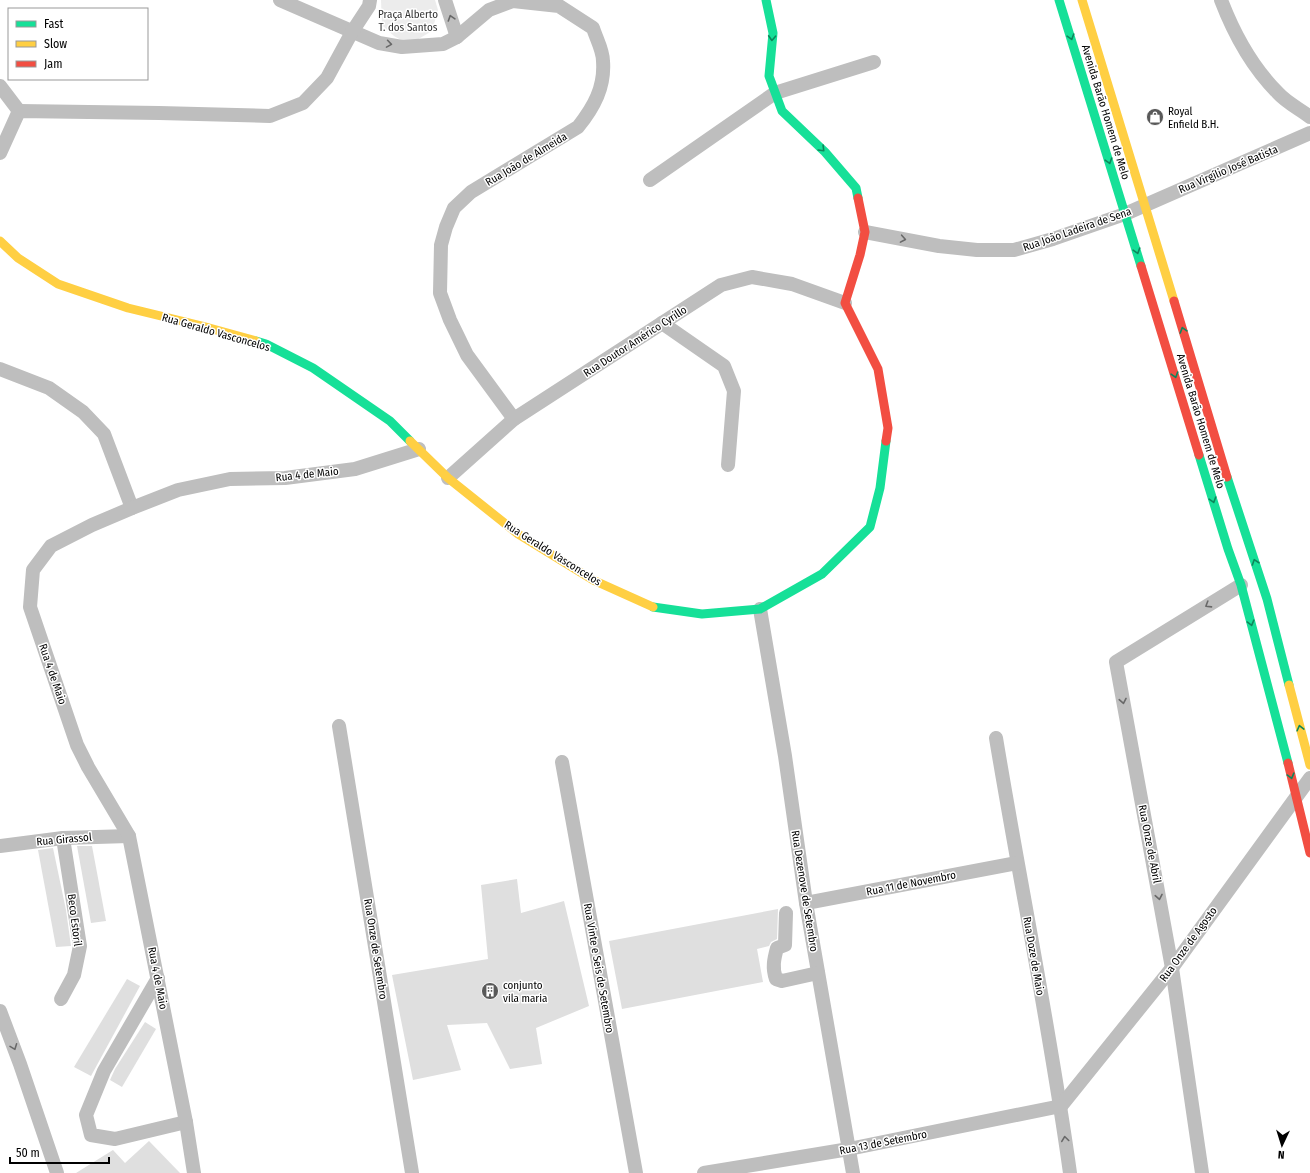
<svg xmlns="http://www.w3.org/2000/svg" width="1310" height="1173" viewBox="0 0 1310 1173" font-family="'Fira Sans Condensed',sans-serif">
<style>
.green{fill:#ececec}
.building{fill:#dfdfdf}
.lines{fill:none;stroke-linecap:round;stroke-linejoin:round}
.street{stroke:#bebebe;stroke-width:14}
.fast{stroke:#16e098;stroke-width:9}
.slow{stroke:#ffcf43;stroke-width:9}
.jam{stroke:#f24e42;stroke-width:9}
.oneway{stroke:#686868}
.oneway2{stroke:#0d865b}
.labels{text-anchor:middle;stroke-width:3;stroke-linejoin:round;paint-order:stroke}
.park-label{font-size:11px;fill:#333;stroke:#fff}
.poi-label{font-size:11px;fill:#000;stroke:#fff;text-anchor:start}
.street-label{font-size:11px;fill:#000;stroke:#fff}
</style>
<rect width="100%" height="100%" fill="#fff"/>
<polygon class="green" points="381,0 435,0 438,10 432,31 415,41 401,40 394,36 382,25"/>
<g class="building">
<polygon points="77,846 92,846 106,921 91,923"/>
<polygon points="53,848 66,910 71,946 56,947 38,850"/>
<polygon points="517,879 521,913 564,901 589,1006 536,1028 542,1064 510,1069 487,1023 447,1025 461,1070 413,1080 392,975 488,959 481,885"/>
<polygon points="778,909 777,939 771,942 769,946 757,949 763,982 622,1009 609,941"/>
<polygon points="127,979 140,986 91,1076 74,1067"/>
<polygon points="145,1022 156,1029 122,1087 110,1080 115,1069"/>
<polygon points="149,1141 180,1173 76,1173 113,1150 125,1163"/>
</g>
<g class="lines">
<g class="street">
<path d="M280,0L379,43L402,47L443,44L457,37L489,10L513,1L559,6L593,28C596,38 603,50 603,61C605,87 594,107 578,127L471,192L454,208L446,227L441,245L440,293L450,320L467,355L514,419"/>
<polyline points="445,0 457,37"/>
<path d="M1221,0C1234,34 1252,67 1278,93C1287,103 1300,109 1310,117"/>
<polyline points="0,86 19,111"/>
<polyline points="0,153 19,111 159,113 270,116 303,103 327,78 352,32 369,6 370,0"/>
<polyline points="650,180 775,93 874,62"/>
<polyline points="865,232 939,246 977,250 1014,250 1053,239 1125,214 1310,133"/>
<polyline points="662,323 724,366 734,391 728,465"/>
<polyline points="0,369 49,388 83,412 104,434 132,508"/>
<polyline points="448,478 514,419 721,285 752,277 792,284 845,303"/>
<polyline points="760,609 785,756 806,903 853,1173"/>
<polyline points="339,726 412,1173"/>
<path d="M996,738C1020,883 1050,1028 1070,1173"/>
<polyline points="562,762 636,1173"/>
<polyline points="0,846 63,838 129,836"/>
<polyline points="806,903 1017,863"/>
<path d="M786,913L785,945L777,948C774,959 772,968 776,979L782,981L818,973"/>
<polyline points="158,978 104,1071 86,1115 91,1135 115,1139 186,1122"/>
<polyline points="61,999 74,975 80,946 63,838"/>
<polyline points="0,1011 20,1064 57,1173"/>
<polyline points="1061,1106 1172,968 1310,778"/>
<polyline points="194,1173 186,1122 129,836 88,767 77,745 30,607 33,570 51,546 92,525 132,508 178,490 230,479 285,478 355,469 419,449"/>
<polyline points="704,1173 849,1149 1061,1106"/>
<polyline points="1202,1173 1172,968 1116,662 1241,585"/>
</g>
<g class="fast">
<polyline points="766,0 773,33 769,76 782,111 825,152 856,188 858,198"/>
<polyline points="1059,0 1141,266"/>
<polyline points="256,341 266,344 313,368 390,421 410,441"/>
<polyline points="1199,455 1228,549 1241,585 1288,763"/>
<polyline points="1227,477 1267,599 1289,685"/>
<polyline points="653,607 702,614 760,609 822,574 870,527 880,488 886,441"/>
</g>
<g class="slow">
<polyline points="1082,0 1174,301"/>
<polyline points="0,241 18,258 58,284 128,308 202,326 256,341"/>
<polyline points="410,441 448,478 518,534 593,580 653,607"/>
<polyline points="1289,685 1310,765"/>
</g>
<g class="jam">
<polyline points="858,198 865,232 860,255 845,303 878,369 888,428 886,441"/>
<polyline points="1141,266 1199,455"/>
<polyline points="1174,301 1227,477"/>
<polyline points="1288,763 1310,853"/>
</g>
</g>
<defs><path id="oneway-chevron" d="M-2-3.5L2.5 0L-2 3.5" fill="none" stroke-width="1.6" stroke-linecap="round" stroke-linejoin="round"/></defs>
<g class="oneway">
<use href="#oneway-chevron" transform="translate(451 18) rotate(-108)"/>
<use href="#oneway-chevron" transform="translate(389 44) rotate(9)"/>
<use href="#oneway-chevron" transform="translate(903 239) rotate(10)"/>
<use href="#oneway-chevron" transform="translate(1208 605) rotate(148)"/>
<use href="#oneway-chevron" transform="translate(1123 701) rotate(79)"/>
<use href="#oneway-chevron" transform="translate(1159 897) rotate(79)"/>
<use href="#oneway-chevron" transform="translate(14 1047) rotate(69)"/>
<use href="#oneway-chevron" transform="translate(1065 1139) rotate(-98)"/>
</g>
<g class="oneway2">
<use href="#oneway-chevron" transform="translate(1071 37) rotate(73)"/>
<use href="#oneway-chevron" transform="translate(772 38) rotate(93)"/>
<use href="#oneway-chevron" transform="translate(822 149) rotate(45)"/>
<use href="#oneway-chevron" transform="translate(1109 161) rotate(73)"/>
<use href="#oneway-chevron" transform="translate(1137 251) rotate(73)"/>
<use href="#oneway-chevron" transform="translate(1183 330) rotate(-107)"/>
<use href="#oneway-chevron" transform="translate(1175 375) rotate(73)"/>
<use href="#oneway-chevron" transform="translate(1213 500) rotate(73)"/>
<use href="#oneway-chevron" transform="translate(1255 562) rotate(-109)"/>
<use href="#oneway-chevron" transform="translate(1251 623) rotate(75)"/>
<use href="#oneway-chevron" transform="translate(1300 728) rotate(-104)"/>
<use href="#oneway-chevron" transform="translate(1291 776) rotate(75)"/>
</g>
<defs>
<g id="shop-disc" transform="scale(0.9)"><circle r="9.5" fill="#595959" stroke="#fff"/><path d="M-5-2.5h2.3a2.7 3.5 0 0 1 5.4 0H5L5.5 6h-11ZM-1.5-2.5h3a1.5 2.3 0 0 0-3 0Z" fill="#fff"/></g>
<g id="building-disc" transform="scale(0.9)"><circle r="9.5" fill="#595959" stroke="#fff"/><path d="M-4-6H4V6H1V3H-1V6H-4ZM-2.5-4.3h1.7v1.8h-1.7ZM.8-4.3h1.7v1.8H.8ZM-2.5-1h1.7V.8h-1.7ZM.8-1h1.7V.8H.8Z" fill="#fff"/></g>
</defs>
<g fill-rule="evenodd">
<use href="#shop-disc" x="1155" y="117"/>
<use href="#building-disc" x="490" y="991"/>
</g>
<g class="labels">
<g class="park-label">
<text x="408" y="18">Praça Alberto<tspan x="408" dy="13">T. dos Santos</tspan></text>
</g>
<g class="poi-label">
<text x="1168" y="115">Royal<tspan x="1168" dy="13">Enfield B.H.</tspan></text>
<text x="503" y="989">conjunto<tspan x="503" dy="13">vila maria</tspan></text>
</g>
<g class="street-label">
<text transform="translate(1106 112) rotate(73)" y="4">Avenida Barão Homem de Melo</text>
<text transform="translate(526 159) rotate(-31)" y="4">Rua João de Almeida</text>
<text transform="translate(1228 169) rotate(-23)" y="4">Rua Virgílio José Batista</text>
<text transform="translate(1077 229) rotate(-19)" y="4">Rua João Ladeira de Sena</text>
<text transform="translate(216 332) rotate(16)" y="4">Rua Geraldo Vasconcelos</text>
<text transform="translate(635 341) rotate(-33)" y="4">Rua Doutor Américo Cyrillo</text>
<text transform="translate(1201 421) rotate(73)" y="4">Avenida Barão Homem de Melo</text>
<text transform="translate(307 474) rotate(-6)" y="4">Rua 4 de Maio</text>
<text transform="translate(553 553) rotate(32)" y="4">Rua Geraldo Vasconcelos</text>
<text transform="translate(53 674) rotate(71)" y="4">Rua 4 de Maio</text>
<text transform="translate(64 839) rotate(-5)" y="4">Rua Girassol</text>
<text transform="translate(1150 844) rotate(79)" y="4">Rua Onze de Abril</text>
<text transform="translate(911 883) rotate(-11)" y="4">Rua 11 de Novembro</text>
<text transform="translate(805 891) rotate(81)" y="4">Rua Dezenove de Setembro</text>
<text transform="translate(75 920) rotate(83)" y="4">Beco Estoril</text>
<text transform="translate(1188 944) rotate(-54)" y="4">Rua Onze de Agosto</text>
<text transform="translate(376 949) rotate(81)" y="4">Rua Onze de Setembro</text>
<text transform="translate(1034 956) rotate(80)" y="4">Rua Doze de Maio</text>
<text transform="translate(599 968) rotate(80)" y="4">Rua Vinte e Seis de Setembro</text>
<text transform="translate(158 978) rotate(79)" y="4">Rua 4 de Maio</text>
<text transform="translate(883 1142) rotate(-11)" y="4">Rua 13 de Setembro</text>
</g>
</g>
<rect x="8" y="8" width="140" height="72" fill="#ffffff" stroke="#999999"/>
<rect x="16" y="21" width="20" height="6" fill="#16e098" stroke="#999999"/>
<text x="44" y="28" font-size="12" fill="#000000">Fast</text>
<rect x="16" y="41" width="20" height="6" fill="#ffcf43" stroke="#999999"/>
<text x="44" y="48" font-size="12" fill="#000000">Slow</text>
<rect x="16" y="61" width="20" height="6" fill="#f24e42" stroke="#999999"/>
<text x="44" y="68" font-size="12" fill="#000000">Jam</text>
<g transform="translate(1282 1145) rotate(184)" stroke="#ffffff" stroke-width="3" paint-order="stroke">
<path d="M0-3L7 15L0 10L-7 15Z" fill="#000000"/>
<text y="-6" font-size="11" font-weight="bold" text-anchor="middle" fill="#000000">N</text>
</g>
<path d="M10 1157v6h99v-6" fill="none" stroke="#000000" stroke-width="2"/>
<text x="16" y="1157" font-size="12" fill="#000000" stroke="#ffffff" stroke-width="3" paint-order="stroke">50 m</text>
</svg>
